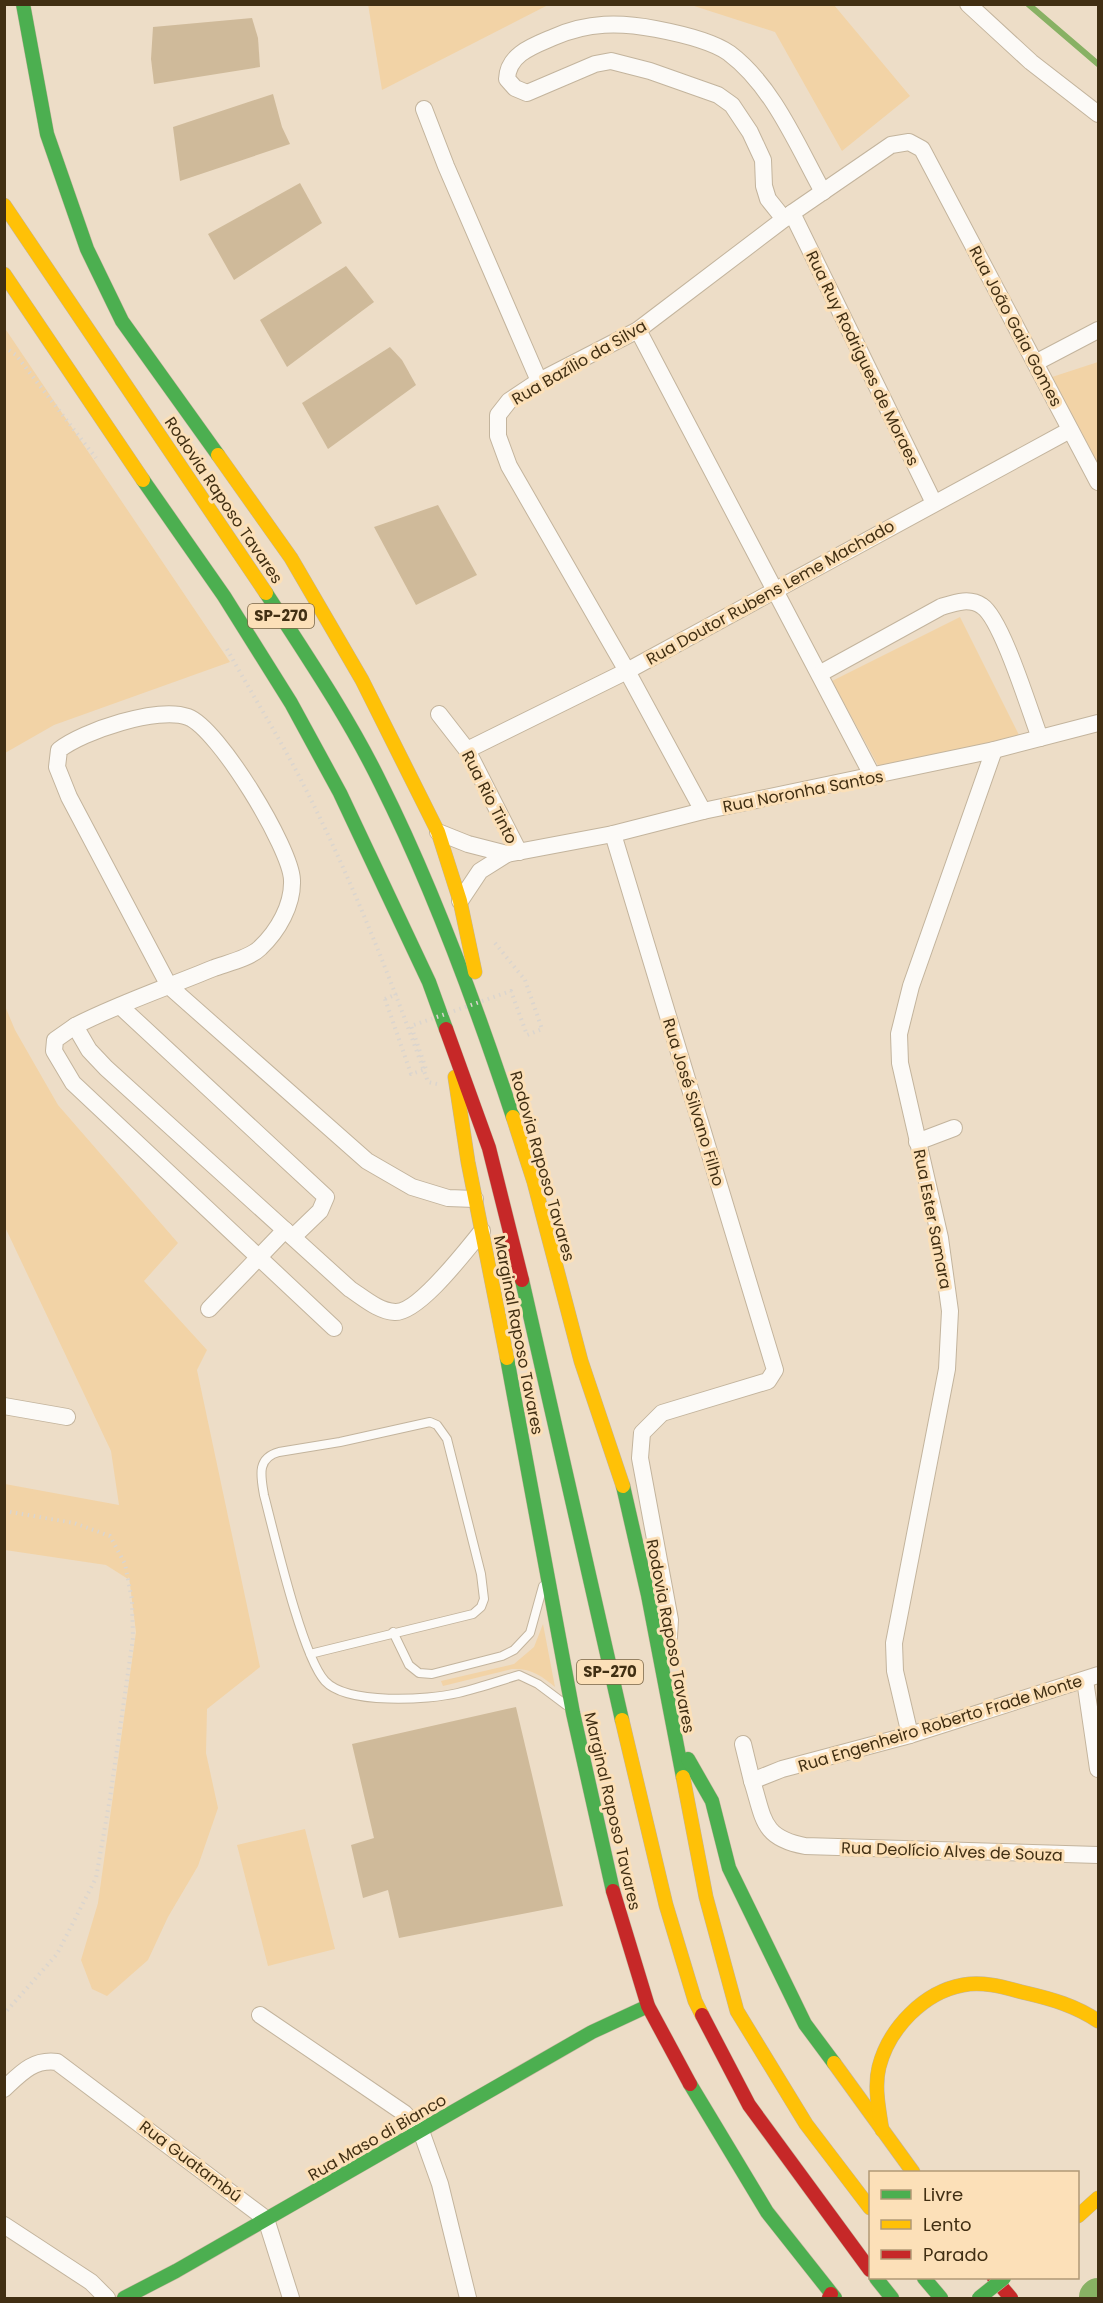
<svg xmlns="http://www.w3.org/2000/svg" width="1103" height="2303" viewBox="0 0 1103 2303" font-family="Poppins,sans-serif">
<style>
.green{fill:#f2d3a6}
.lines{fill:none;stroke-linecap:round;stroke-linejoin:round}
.stream{stroke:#88b164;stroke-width:6}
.river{stroke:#88b164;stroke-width:36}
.building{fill:#cfba9a}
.lane-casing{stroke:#c3b49d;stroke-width:10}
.street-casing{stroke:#c3b49d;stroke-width:18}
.fast-casing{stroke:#c3b49d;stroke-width:15}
.slow-casing{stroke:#c3b49d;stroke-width:15}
.jam-casing{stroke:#c3b49d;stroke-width:15}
.path{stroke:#dbd5ce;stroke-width:4;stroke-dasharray:1.5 4.5;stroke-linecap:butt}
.lane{stroke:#fcfaf7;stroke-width:8}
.street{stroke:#fcfaf7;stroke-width:16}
.fast{stroke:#4caf50;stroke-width:14}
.slow{stroke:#ffc107;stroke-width:14}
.jam{stroke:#c62828;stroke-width:14}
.fast-bridge-casing{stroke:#c3b49d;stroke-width:15;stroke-linecap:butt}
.path-bridge{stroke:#dbd5ce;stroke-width:4;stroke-dasharray:1.5 4.5;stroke-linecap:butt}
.fast-bridge{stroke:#4caf50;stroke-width:14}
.labels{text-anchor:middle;stroke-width:6;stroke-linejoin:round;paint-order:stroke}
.shield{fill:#fce0b8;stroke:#796444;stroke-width:1.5}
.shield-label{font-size:15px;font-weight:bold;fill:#412f13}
.street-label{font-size:16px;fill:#412f13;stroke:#fce0b8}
</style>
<rect width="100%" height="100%" fill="#edddc7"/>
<g class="green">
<polygon points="368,4 548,4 548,5 382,90"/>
<polygon points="691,5 834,5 910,96 842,151 775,32"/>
<polygon points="4,327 230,662 54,725 5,753"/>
<polygon points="1098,362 1098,465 1049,378"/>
<polygon points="960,617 1019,735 880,769 832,681"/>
<polygon points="5,1006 15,1030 58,1105 178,1243 144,1281 207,1350 197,1370 260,1667 207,1709 206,1753 218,1808 198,1866 168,1917 148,1960 107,1996 92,1989 81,1960 98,1903 136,1632 129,1577 128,1579 106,1565 5,1550 5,1484 119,1505 111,1451 5,1227"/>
<path d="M543,1624L555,1687C542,1676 531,1668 512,1669L443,1686L441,1681L514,1664L534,1647Z"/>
<polygon points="305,1829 335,1949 268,1966 237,1845"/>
</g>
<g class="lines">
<polyline class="stream" points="1028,4 1098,64"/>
<polyline class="river" points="1097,2297 1098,2296"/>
</g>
<g class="building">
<polygon points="252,18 258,38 260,67 154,84 151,59 153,27"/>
<polygon points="273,94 282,127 290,144 180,181 173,127"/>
<polygon points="300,183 322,223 234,280 208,234"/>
<polygon points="346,266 374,302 287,367 260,320"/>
<polygon points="390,347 402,360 416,385 328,449 302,403"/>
<polygon points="438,505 477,575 416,605 374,527"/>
<polygon points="516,1707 563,1906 399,1938 388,1890 363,1898 351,1845 374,1838 352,1744"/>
</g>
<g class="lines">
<g class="lane-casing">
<g id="lane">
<polyline points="393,1632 409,1665 419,1673 432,1674 502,1656 514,1650 530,1633 543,1586"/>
<path d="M310,1654L473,1614L481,1607L484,1599L481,1574L447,1439L437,1425L430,1422L340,1442L279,1452C256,1458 261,1477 264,1495C274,1533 302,1656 325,1681C347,1705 428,1700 458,1693C479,1688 499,1681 519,1675L538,1684L566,1705"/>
</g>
</g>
<g class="street-casing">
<g id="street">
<polyline points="968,4 1031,62 1098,114"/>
<polyline points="424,109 446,166 539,381"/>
<polyline points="792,213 934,503"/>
<path d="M784,219L768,199L764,186L763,160L750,132L732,105L718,95L650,71L611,61L595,64L527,93L515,88L507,79C508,54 533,46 554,37C588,22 620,22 656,29C677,33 712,41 729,53C773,86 797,145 823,192"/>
<polyline points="638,330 873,777"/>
<polyline points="1037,362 1098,330"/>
<path d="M821,673L941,607C954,603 969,597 982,606C1002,619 1030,712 1040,738"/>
<polyline points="439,714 467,750 519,852"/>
<polyline points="467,750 627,671 1070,430"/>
<polyline points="703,811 627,671 509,466 498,436 498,415 509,401 539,381 638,330 792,213 891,145 909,142 922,149 1098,482"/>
<polyline points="438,832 468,844 507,854"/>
<polyline points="613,834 775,1370 768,1381 662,1413 642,1433 640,1458 670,1620 668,1653"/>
<polyline points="460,901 480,871 507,854 613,834 703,811 994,750 1098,723"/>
<polyline points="120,1006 326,1197 320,1211 293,1237"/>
<polyline points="75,1026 55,1040 54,1051 73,1083 334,1328"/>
<polyline points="917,1142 954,1128"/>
<path d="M475,1199L448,1198L412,1187L367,1161L169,986L69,797L57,767L59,750C83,731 158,706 188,717C218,728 291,848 292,880C293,905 278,931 260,948C250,958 228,963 214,968C168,987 120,1003 75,1026L89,1050L106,1068L350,1289C364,1298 378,1311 395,1312C419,1313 467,1249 482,1231"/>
<polyline points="209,1309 285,1230"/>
<polyline points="4,1406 67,1417"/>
<path d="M1098,1675L910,1735L782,1769L752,1781C764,1818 761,1838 805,1846L1098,1855"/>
<polyline points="1085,1680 1098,1769"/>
<polyline points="910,1735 895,1671 894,1643 947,1369 950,1311 940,1238 900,1063 899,1034 911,986 994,750"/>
<polyline points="743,1744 752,1781"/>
<polyline points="260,2015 404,2113 421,2131 440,2184 468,2298"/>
<path d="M4,2089C21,2073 33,2059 57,2062L266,2219L291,2298"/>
<polyline points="4,2225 91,2282 107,2298"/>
</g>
</g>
<g class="fast-casing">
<g id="fast">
<polyline points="23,4 47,134 87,249 122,321 218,455"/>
<polyline points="143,480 224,596 291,703 340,793 429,982 446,1029"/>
<path d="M266,593C306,655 349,718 381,784C434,890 476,1005 513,1117"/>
<polyline points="522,1280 622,1720"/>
<polyline points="507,1358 573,1713 613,1891"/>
<polyline points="623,1486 648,1595 683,1777"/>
<polyline points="688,1759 712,1801 729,1868 805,2024 834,2063"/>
<polyline points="690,2084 767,2212 835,2298"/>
<polyline points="876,2278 892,2298"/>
<polyline points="924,2278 941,2298"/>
<polyline points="124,2298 176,2271 592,2032 648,2006"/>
</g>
</g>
<g class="slow-casing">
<g id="slow">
<polyline points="4,205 266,593"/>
<polyline points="4,274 143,480"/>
<polyline points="218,455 291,558 362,680 438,832 460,901 475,972"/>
<polyline points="455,1077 468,1162 507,1358"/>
<polyline points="513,1117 534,1182 581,1361 623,1486"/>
<polyline points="622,1720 666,1905 695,2001 702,2015"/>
<polyline points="683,1777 706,1897 737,2011 806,2124 870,2208"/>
<polyline points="834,2063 913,2172"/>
<path d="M882,2130C879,2110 874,2087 879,2067C889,2028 924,1992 963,1985C985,1981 1006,1988 1026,1993C1052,1999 1076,2006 1098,2021"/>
<polyline points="1078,2216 1098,2198"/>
</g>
</g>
<g class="jam-casing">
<g id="jam">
<polyline points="446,1029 489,1148 522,1280"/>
<polyline points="613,1891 648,2006 690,2084"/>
<polyline points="702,2015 749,2105 870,2270"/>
<polyline points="994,2278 1011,2298"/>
<polyline points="829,2298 831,2294"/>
</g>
</g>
<g class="path">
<polyline points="4,347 16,355 96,458"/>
<path d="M227,649C251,693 278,735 301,780C351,877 391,979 428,1082L437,1084"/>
<polyline points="495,943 525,980"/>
<polyline points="385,999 397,994"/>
<polyline points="4,1511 74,1523 110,1536 125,1564 132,1600 133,1638 110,1798 96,1878 57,1954 4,2014"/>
</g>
<use href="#lane" class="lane"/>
<use href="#street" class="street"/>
<use href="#fast" class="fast"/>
<use href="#slow" class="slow"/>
<use href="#jam" class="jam"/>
<g class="fast-bridge-casing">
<polyline id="fast-bridge" points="979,2298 1004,2278"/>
</g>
<polyline class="path-bridge" points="385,999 411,1074 426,1069 411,1026 511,991 527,1035 542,1029 525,980"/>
<use href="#fast-bridge" class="fast-bridge"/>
</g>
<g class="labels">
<g class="shield">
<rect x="248" y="604" width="66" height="24" rx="4.5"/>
<rect x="577" y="1660" width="66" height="24" rx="4.5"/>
</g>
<g class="shield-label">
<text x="281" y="621">SP-270</text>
<text x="610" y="1677">SP-270</text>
</g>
<g class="street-label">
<text transform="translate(1016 326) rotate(62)" y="6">Rua João Gaia Gomes</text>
<text transform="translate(863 358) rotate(64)" y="6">Rua Ruy Rodrigues de Moraes</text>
<text transform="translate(579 362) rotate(-30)" y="6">Rua Bazílio da Silva</text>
<text transform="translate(224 500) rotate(56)" y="6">Rodovia Raposo Tavares</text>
<text transform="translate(770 592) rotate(-29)" y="6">Rua Doutor Rubens Leme Machado</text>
<text transform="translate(803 791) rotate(-11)" y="6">Rua Noronha Santos</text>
<text transform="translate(490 797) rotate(63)" y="6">Rua Rio Tinto</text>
<text transform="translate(694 1102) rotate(73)" y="6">Rua José Silvano Filho</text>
<text transform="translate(543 1166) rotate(74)" y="6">Rodovia Raposo Tavares</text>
<text transform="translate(933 1219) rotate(79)" y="6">Rua Ester Samara</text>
<text transform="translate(519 1335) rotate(79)" y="6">Marginal Raposo Tavares</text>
<text transform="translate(671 1636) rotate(79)" y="6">Rodovia Raposo Tavares</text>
<text transform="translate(940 1723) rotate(-17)" y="6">Rua Engenheiro Roberto Frade Monte</text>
<text transform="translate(613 1811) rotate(77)" y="6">Marginal Raposo Tavares</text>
<text transform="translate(952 1851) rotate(2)" y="6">Rua Deolício Alves de Souza</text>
<text transform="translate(377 2137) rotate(-30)" y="6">Rua Maso di Bianco</text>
<text transform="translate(191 2161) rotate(37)" y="6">Rua Guatambú</text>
</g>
</g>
<rect width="1103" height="2303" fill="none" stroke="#412f13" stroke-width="12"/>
<rect x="869" y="2171" width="210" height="108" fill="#fce0b8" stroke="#b19976" stroke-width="1.5"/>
<rect x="881" y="2190" width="30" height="9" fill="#4caf50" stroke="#b19976" stroke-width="1.5"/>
<text x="923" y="2201" font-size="18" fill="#412f13">Livre</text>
<rect x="881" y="2220" width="30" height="9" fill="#ffc107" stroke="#b19976" stroke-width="1.5"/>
<text x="923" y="2231" font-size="18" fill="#412f13">Lento</text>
<rect x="881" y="2250" width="30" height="9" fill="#c62828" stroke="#b19976" stroke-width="1.5"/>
<text x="923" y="2261" font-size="18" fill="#412f13">Parado</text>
</svg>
